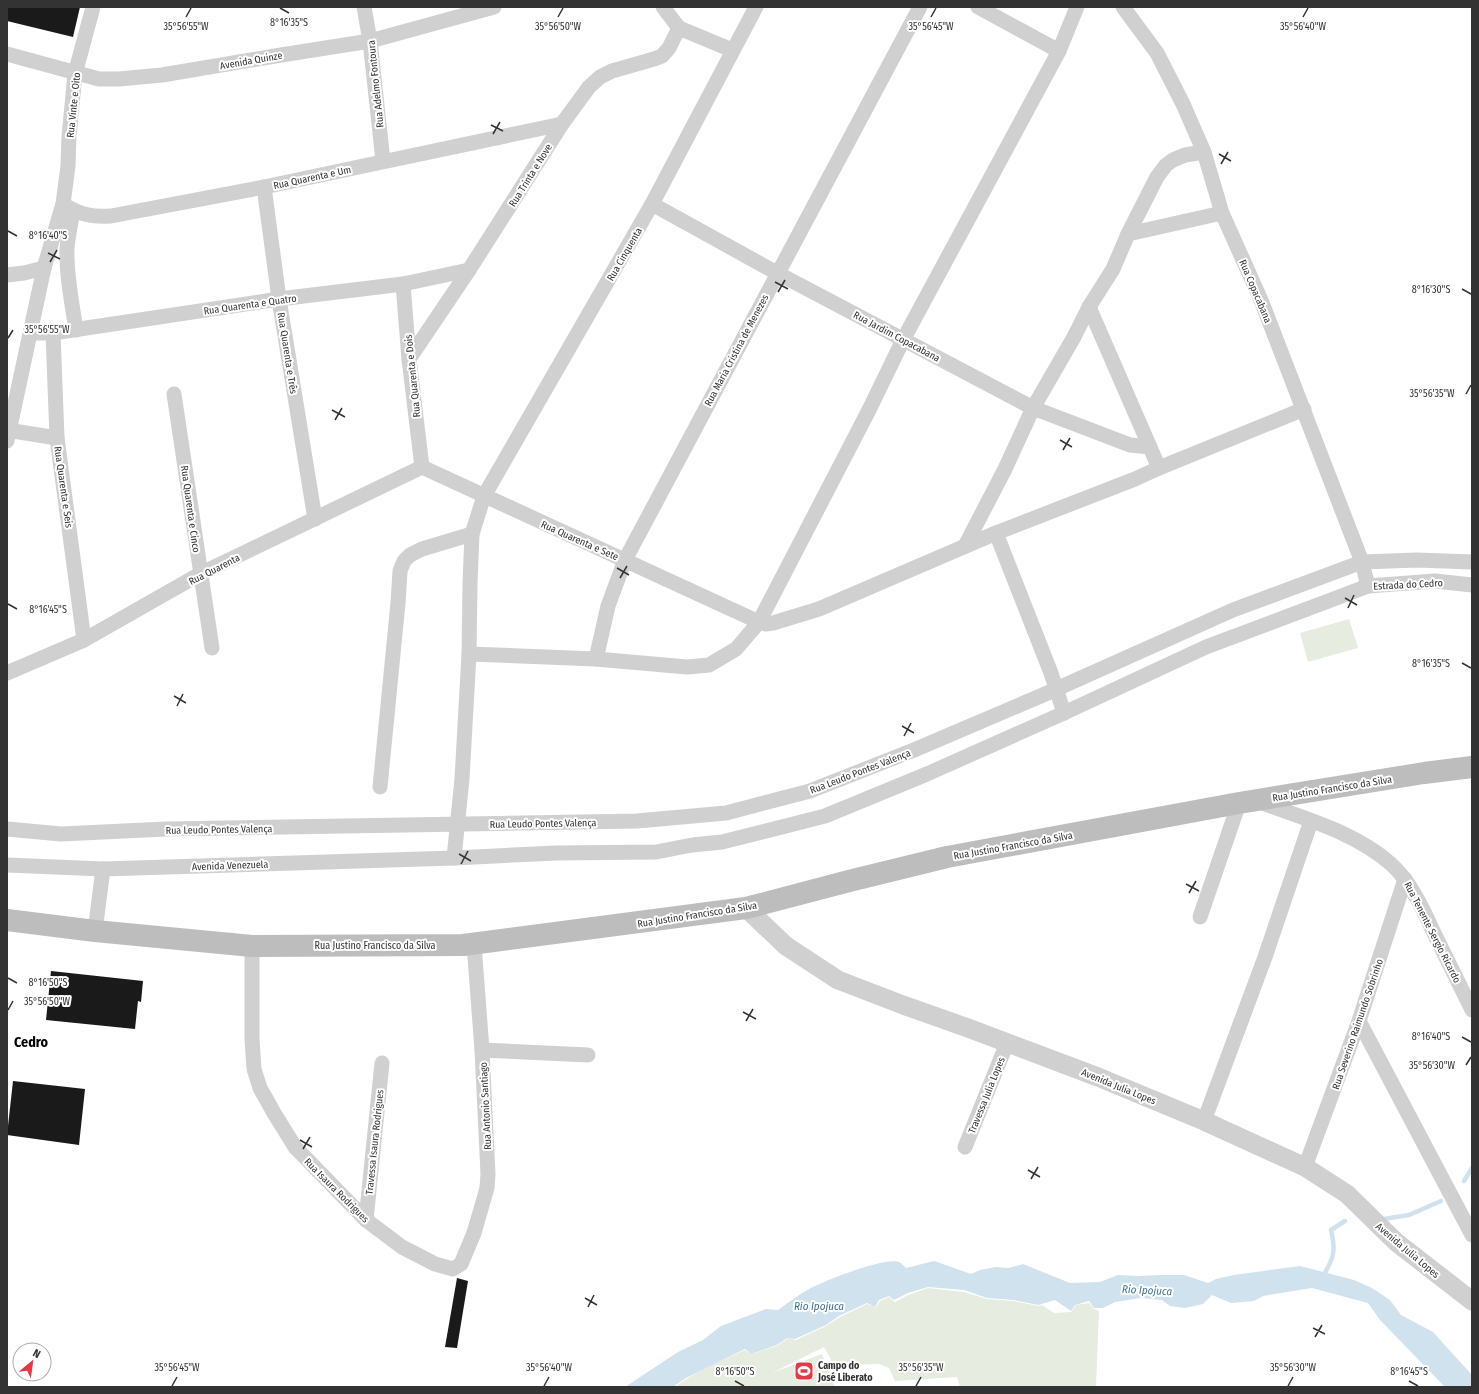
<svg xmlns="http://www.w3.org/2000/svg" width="1479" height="1394" viewBox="0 0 1479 1394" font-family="'Fira Sans Condensed',sans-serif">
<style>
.green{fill:#e6ecdf}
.water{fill:#cfe2ee}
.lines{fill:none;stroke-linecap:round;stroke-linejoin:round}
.stream{stroke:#cfe2ee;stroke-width:4.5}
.building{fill:#1a1a1a}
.minor{stroke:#d0d0d0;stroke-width:15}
.tertiary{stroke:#d0d0d0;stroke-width:19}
.secondary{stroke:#bdbdbd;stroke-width:22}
.ticks{fill:none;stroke:#333;stroke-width:1.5}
.labels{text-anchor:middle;stroke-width:4;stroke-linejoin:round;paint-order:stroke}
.street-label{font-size:10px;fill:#333;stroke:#fff}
.poi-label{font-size:10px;font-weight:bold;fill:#333;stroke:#fff;text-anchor:start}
.water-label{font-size:11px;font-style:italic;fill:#3f7597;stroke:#fff}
.district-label{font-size:14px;font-weight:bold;fill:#000;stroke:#fff}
.ticks-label{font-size:10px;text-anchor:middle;fill:#333;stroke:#fff;stroke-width:4;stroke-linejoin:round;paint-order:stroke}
</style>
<rect width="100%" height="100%" fill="#fff"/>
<g class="green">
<polygon points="1349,619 1358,648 1308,662 1300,633"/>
<path d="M928,1288L964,1292L987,1299L1014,1301L1038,1306L1042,1305L1054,1313L1071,1312L1076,1305L1089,1303L1094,1309L1099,1311L1096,1386L960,1387L957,1377L895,1381L889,1368L879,1364L834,1365L824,1347L772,1373L822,1354L835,1387H675C696,1371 721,1361 745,1350L751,1354L777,1346L788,1338L796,1340L826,1326L840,1317L867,1304L876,1307L880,1301L889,1297L895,1302L908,1295Z"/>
</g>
<path class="water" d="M934,1261L971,1274L980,1270L996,1267L1009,1268L1023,1264L1070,1283L1100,1282L1118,1275L1138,1276L1161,1275H1184L1208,1283L1216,1279L1234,1275L1300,1266L1354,1280L1372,1288L1390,1300L1401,1315L1433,1332L1472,1375V1387H1445L1380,1320L1368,1303L1312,1288L1263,1296L1254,1301L1231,1303L1212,1295L1203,1304L1185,1308L1170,1306L1162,1300L1141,1298L1115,1302L1103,1308H1094L1089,1301L1075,1305L1071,1311L1055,1300L1038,1305L1014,1300L987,1298L964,1290L928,1287L908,1293L894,1300L889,1296L879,1300L875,1307L867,1303L839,1316L826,1325L795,1339L787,1338L777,1345L751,1354L745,1349L686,1378L673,1387H625L678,1352L703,1340L721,1326L766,1309L778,1310C788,1303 798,1295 809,1289C824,1281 884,1257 899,1262C901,1263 904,1266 906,1268Z"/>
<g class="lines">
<g class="stream">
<polyline points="1464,1181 1472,1168"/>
<polyline points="1384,1219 1409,1215 1441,1201"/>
<path d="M1323,1276C1334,1258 1336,1251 1331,1230L1345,1221"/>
</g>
</g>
<g class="building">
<polygon points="7,7 80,7 73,37 7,21"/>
<polygon points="51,971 143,981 141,1002 138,1001 135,1029 46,1020"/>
<polygon points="13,1081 85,1089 79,1145 7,1135"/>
<polygon points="457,1278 468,1281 457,1348 445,1347"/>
</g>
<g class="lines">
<g class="minor">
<polyline points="364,7 370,41 383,161"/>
<polyline points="663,7 679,28 732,50"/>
<polyline points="978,7 1059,51"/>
<polyline points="1123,7 1157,53 1183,104 1204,152 1222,213 1261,300 1362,562 1368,586"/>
<polyline points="7,54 99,79 119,79 162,75 275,56 370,41 494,7"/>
<polyline points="264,187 279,299 315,519"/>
<path d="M63,204C80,215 92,217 111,216L264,187L562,124"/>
<polyline points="652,204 777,273 1033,408 1130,445 1150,447"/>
<path d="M73,211C71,223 68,236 67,248C66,275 72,303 76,330"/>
<polyline points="1128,234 1222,213"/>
<polyline points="7,275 24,273 44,268"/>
<polyline points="403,284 409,359 422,467"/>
<polyline points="1089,307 1159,468"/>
<polyline points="31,333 53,333 279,299 403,284 469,270"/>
<polyline points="53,333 57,438 84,640"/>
<polyline points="409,359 469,270 562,124 589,87 600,77 612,71 654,59 662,56 669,48 679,28"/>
<polyline points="174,394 212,648"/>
<polyline points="7,430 57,438"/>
<polyline points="7,441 44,268 63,204 68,166 69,136 75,74 93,7"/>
<polyline points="422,467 759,622 766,624 773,623 819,609 996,533 1135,479 1159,468 1304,409"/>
<polyline points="996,533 1051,673 1064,713"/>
<polyline points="965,546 1005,469 1033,408 1074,337 1089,307 1113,269 1128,234 1157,177 1166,165 1173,160 1185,155 1204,152"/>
<polyline points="469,654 596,659 687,667 709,665 736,649 759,622 869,410 903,340 1059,51 1077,7"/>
<polyline points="596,659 608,606 625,560 920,7"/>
<polyline points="7,673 84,640 200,574 422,467"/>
<polyline points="380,787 398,603 400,571 404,561 410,555 422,549 472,534 484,496 652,204 756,7"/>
<path d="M1257,801C1302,818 1354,831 1391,864C1411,882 1423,909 1434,933C1447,959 1459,984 1472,1010"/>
<polyline points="7,829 61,834 166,829 637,821 726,813 810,791 914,750 1043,695 1233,610 1362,562 1417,560 1472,562"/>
<polyline points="454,858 462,779 469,654 470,583 472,534"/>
<polyline points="7,865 103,869 454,858 556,853 656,852 692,845 722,842 825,816 927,774 1064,713 1206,647 1368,586 1435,581 1472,585"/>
<polyline points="1200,917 1239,803"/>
<polyline points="95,931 103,869"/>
<polyline points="252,946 252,1039 254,1069 260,1088 274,1113 295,1147 366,1220 402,1247 435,1264 453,1269 461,1264 474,1233 487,1188 488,1174 482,1050 474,944"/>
<polyline points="1359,1021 1472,1235"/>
<polyline points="482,1050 588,1055"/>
<polyline points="1204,1121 1265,957 1311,821"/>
<polyline points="965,1147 1007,1043"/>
<polyline points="1305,1167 1359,1021 1405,879"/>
<polyline points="366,1220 382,1063"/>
</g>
<polyline class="tertiary" points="746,908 786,946 838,980 903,1005 968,1028 1098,1077 1204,1121 1305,1167 1347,1194 1396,1242 1472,1301"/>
<polyline class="secondary" points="7,920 95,931 252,946 463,945 746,908 849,881 947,857 1239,803 1424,773 1472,767"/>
</g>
<path class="ticks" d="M280,8L289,13M186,17L191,8M558,17L563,8M931,17L936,8M1303,17L1308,8M491,125L503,131M493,134L500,122M1219,154L1231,161M1221,164L1228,152M8,231L17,236M48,253L60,259M50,262L57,250M775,282L788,289M1462,289L1471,294M778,292L785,280M8,338L13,330M1466,394L1471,385M332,410L345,417M335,420L342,408M1060,440L1072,447M1063,450L1070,438M617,568L629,575M620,578L627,566M1345,598L1357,605M8,604L17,609M1348,608L1354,595M1462,663L1471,668M174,696L186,703M177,706L183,694M902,726L914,733M904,736L911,723M459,854L471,861M461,864L468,851M1186,884L1199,891M1189,893L1196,881M8,978L17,983M8,1010L13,1001M743,1012L756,1019M746,1021L753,1009M1462,1037L1471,1042M1466,1065L1471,1057M300,1140L312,1147M303,1149L310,1137M1028,1170L1040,1177M1031,1179L1038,1167M585,1298L597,1305M588,1307L594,1295M1313,1328L1325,1334M1315,1337L1322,1325M735,1381L744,1386M1409,1381L1418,1386M172,1386L177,1377M544,1386L549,1377M916,1386L921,1377M1288,1386L1293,1377"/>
<defs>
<g id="stadium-square" transform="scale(1)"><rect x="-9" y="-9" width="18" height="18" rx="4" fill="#e63946" stroke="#fff"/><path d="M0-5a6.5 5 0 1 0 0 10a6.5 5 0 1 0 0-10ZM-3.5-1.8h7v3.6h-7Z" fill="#fff"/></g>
</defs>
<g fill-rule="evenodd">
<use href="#stadium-square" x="804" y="1371"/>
</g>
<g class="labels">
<g class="street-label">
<text transform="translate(251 60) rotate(-10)" y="4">Avenida Quinze</text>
<text transform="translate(375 84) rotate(-96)" y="4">Rua Adelmo Fontoura</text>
<text transform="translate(73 105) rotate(-84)" y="4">Rua Vinte e Oito</text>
<text transform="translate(530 175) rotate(-58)" y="4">Rua Trinta e Nove</text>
<text transform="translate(312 177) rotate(-12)" y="4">Rua Quarenta e Um</text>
<text transform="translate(624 254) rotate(-60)" y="4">Rua Cinquenta</text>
<text transform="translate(1256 291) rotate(67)" y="4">Rua Copacabana</text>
<text transform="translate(250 304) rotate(-8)" y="4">Rua Quarenta e Quatro</text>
<text transform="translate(897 336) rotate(28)" y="4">Rua Jardim Copacabana</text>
<text transform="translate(736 350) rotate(-62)" y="4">Rua Maria Cristina de Menezes</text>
<text transform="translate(288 353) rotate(81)" y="4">Rua Quarenta e Três</text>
<text transform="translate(412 376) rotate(-96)" y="4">Rua Quarenta e Dois</text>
<text transform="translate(64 487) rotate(82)" y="4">Rua Quarenta e Seis</text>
<text transform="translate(191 509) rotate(82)" y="4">Rua Quarenta e Cinco</text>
<text transform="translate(580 540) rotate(24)" y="4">Rua Quarenta e Sete</text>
<text transform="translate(214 569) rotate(-27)" y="4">Rua Quarenta</text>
<text transform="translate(1408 584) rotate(-3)" y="4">Estrada do Cedro</text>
<text transform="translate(860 771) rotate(-21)" y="4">Rua Leudo Pontes Valença</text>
<text transform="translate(1332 788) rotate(-9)" y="4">Rua Justino Francisco da Silva</text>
<text transform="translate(543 823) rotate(-1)" y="4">Rua Leudo Pontes Valença</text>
<text transform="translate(219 829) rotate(-1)" y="4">Rua Leudo Pontes Valença</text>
<text transform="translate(1013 845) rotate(-10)" y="4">Rua Justino Francisco da Silva</text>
<text transform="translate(230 865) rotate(-2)" y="4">Avenida Venezuela</text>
<text transform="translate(697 914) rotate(-9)" y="4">Rua Justino Francisco da Silva</text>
<text transform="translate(1433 932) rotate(63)" y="4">Rua Tenente Sergio Ricardo</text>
<text x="375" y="949">Rua Justino Francisco da Silva</text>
<text transform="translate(1357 1024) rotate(-71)" y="4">Rua Severino Raimundo Sobrinho</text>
<text transform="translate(1119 1086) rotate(22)" y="4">Avenida Julia Lopes</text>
<text transform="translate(986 1095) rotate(-68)" y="4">Travessa Julia Lopes</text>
<text transform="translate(485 1106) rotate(-93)" y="4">Rua Antonio Santiago</text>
<text transform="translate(374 1142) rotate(-84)" y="4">Travessa Isaura Rodrigues</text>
<text transform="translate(337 1190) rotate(45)" y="4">Rua Isaura Rodrigues</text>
<text transform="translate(1408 1250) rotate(40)" y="4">Avenida Julia Lopes</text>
</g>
<g class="poi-label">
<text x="818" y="1369">Campo do<tspan x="818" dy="12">José Liberato</tspan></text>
</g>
<g class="water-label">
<text transform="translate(1147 1290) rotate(3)" y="4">Rio Ipojuca</text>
<text x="819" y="1310">Rio Ipojuca</text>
</g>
<g class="district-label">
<text x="31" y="1047">Cedro</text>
</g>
</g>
<g class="ticks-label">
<text x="289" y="26">8°16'35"S</text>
<text x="186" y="30">35°56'55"W</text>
<text x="558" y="30">35°56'50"W</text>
<text x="931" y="30">35°56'45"W</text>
<text x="1303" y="30">35°56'40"W</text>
<text x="48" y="239">8°16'40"S</text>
<text x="1431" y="293">8°16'30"S</text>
<text x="47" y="333">35°56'55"W</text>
<text x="1432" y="397">35°56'35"W</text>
<text x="48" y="613">8°16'45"S</text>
<text x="1431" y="667">8°16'35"S</text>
<text x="48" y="986">8°16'50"S</text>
<text x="47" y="1005">35°56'50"W</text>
<text x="1431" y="1040">8°16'40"S</text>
<text x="1432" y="1069">35°56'30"W</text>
<text x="177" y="1371">35°56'45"W</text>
<text x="549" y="1371">35°56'40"W</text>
<text x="921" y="1371">35°56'35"W</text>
<text x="1293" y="1371">35°56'30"W</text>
<text x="735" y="1375">8°16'50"S</text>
<text x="1409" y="1375">8°16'45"S</text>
</g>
<rect width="1479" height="1394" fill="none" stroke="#333333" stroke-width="16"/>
<g transform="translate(32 1362) rotate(29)"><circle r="19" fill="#ffffff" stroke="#adadad"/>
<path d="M0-3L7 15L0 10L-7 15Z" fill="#e63946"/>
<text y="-6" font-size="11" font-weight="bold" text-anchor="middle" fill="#333333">N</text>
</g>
</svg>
